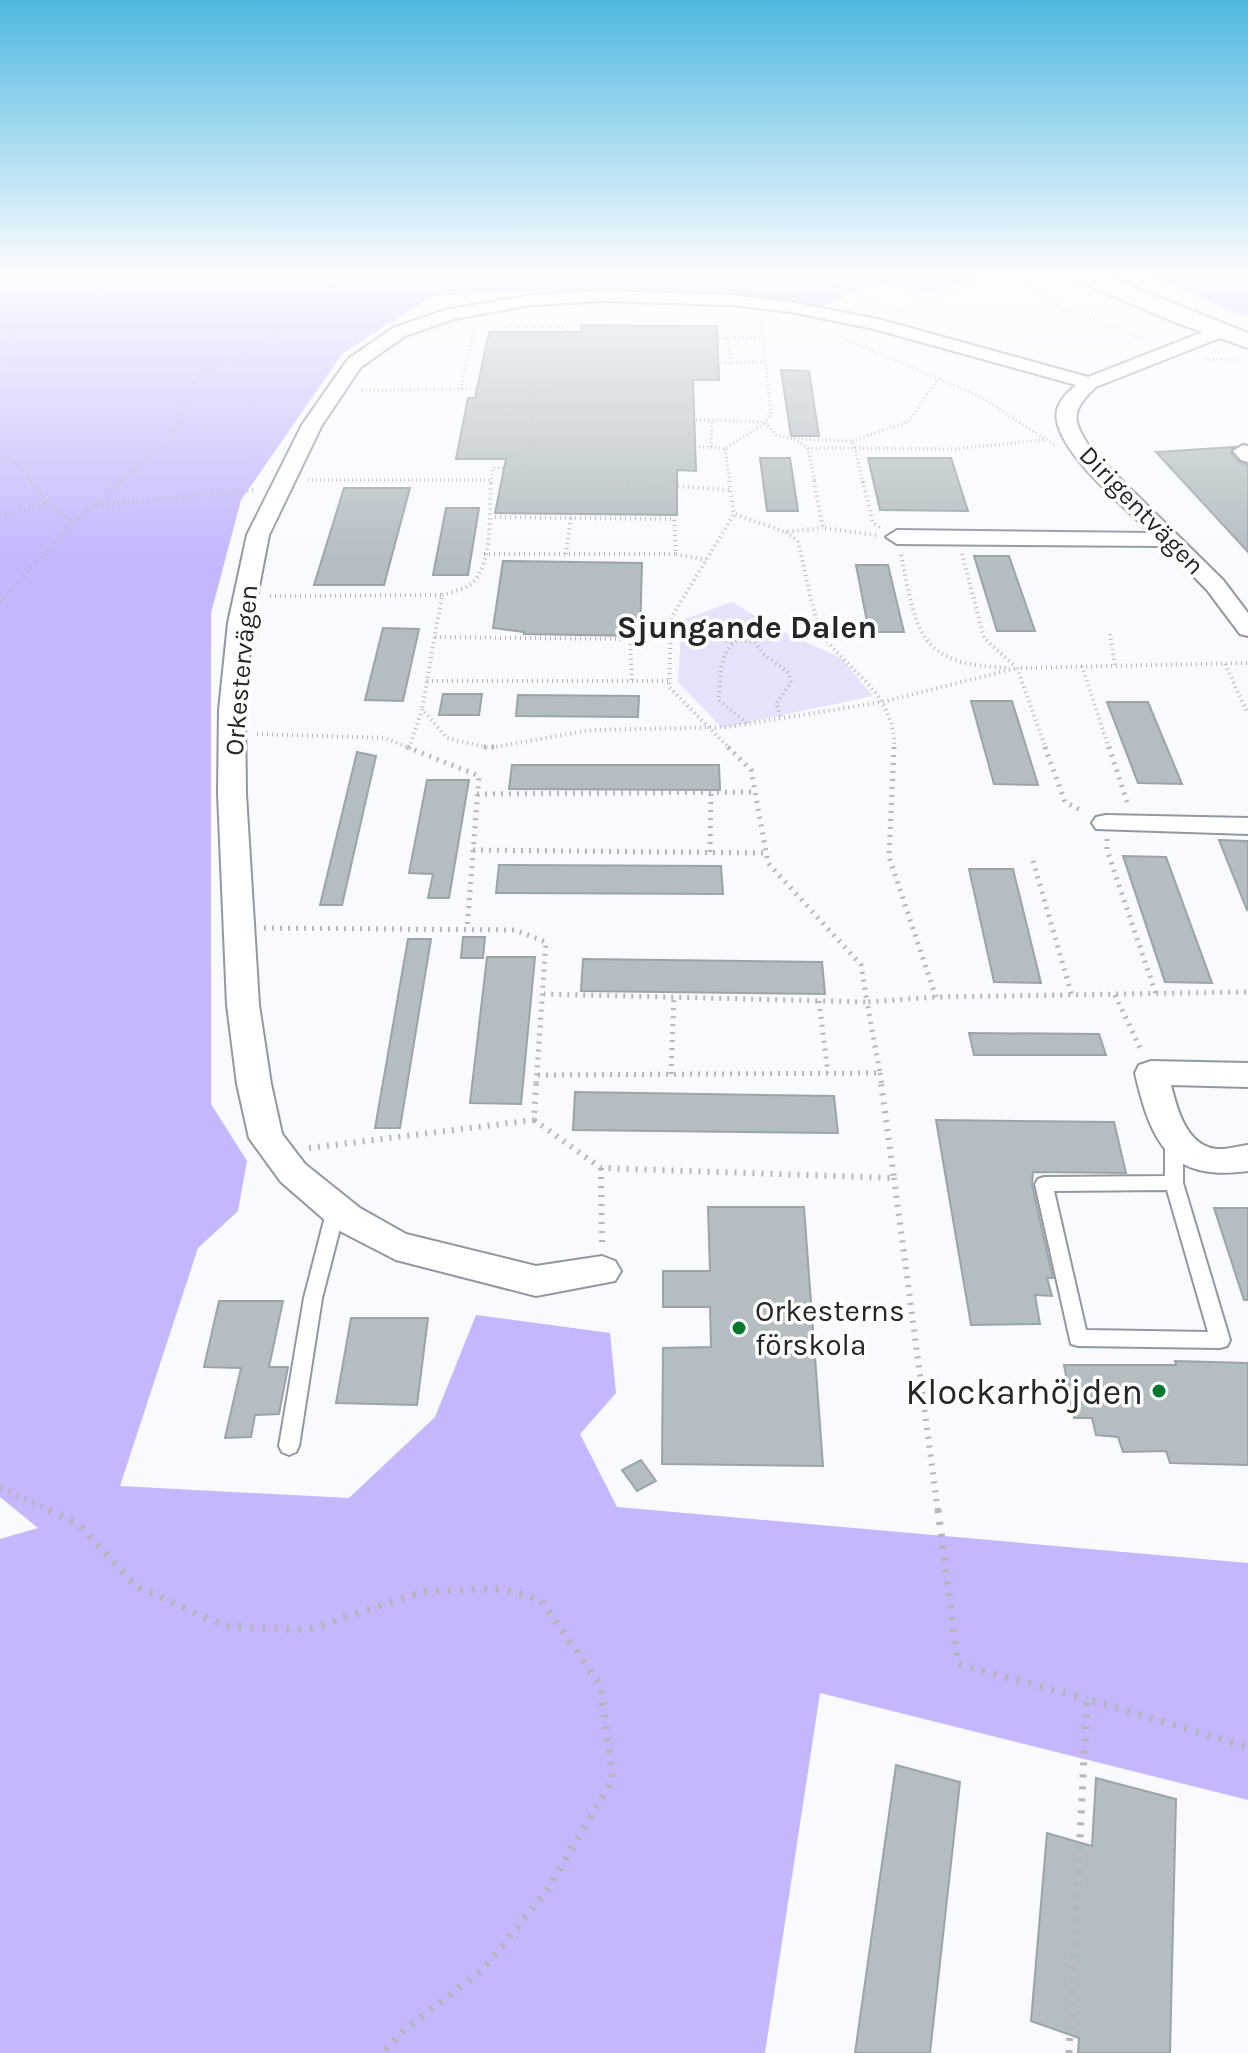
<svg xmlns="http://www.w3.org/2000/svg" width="1248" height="2053" viewBox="0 0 1248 2053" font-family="Karla,sans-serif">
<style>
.green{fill:#e6e2f9}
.forest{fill:#c5b6fd}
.building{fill:#b3bdc2;stroke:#9aa4a9;stroke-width:2}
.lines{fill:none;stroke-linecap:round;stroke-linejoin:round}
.service-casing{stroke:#9198a0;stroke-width:4}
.minor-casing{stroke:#9198a0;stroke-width:4}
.secondary-casing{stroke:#9198a0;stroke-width:4}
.path-far4{stroke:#b4b6ba;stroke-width:3;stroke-dasharray:1 3;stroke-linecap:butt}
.path-far3{stroke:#b4b6ba;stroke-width:4;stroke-dasharray:1 4;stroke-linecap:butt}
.path-far2{stroke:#b4b6ba;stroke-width:5;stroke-dasharray:2 6;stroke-linecap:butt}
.path-far1{stroke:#b4b6ba;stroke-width:6;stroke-dasharray:2 7;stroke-linecap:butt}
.path{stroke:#b4b6ba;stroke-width:7;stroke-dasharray:3 9;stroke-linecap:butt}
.service{fill:#fff;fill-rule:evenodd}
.minor{fill:#fff;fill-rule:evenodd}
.secondary{fill:#fff;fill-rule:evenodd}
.poi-dot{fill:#01782d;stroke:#fff;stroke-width:3}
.labels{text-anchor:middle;stroke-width:7;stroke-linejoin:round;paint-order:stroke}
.far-street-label{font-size:26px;fill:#242629;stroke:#fff}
.poi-label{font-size:30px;fill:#242629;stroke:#fff;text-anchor:start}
.far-district-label{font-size:32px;font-weight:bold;fill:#242629;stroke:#fff}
.near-poi-label{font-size:36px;fill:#242629;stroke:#fff;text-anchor:end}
</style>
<rect width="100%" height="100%" fill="#f8fafe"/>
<polygon class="green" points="732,602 775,628 841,658 873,696 722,728 678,682 682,620"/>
<g class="forest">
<polygon points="0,273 991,275 932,293 871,284 823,306 680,291 541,291 432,296 343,353 241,500 211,613 211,1104 247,1161 238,1211 198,1248 120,1486 349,1498 435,1417 476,1315 610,1333 616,1393 580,1434 617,1507 1248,1563 1248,1800 820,1693 765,2053 0,2053 0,1539 38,1528 0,1497"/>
<polygon points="1140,273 1248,273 1248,317"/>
</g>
<g class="building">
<polygon points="581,325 717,326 719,380 693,380 696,471 677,470 677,515 495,513 506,459 456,459 468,398 475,398 489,332 581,332"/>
<polygon points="781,370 809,371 819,436 791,436"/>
<polygon points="1235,447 1231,453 1239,462 1248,465 1248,552 1156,452"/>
<polygon points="760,458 790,458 798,511 767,511"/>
<polygon points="868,458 951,458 968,511 880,510"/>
<polygon points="344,488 410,488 384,585 314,585"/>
<polygon points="446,508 479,508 468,575 433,575"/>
<polygon points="974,556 1009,556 1035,631 997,631"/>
<polygon points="503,561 642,563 640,636 524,634 524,632 493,628"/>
<polygon points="856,565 888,565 904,632 869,632"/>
<polygon points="383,628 419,629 403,701 365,700"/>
<polygon points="443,694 482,694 479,715 439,715"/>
<polygon points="518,695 639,696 638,717 516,716"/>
<polygon points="971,701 1012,701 1038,785 994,784"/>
<polygon points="1107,702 1148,702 1182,784 1138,783"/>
<polygon points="357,752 376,756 342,905 320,905"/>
<polygon points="512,765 719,765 720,790 509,789"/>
<polygon points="427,780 469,780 449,898 428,898 433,874 409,873"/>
<polygon points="1219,840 1248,841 1248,909 1247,910"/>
<polygon points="1123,856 1166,857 1212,983 1165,982"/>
<polygon points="499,865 721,866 723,894 496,893"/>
<polygon points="969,869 1013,869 1041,983 994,982"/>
<polygon points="463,937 485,937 483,958 461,958"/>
<polygon points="408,939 431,939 400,1128 375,1128"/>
<polygon points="487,957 535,957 521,1104 470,1103"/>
<polygon points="583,959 822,962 825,994 581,991"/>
<polygon points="969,1033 1099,1034 1106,1055 974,1055"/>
<polygon points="575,1092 834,1096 838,1133 573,1130"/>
<polygon points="936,1120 1114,1122 1126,1173 1033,1172 1032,1185 1053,1278 1047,1278 1052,1296 1035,1295 1040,1324 971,1325"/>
<polygon points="708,1207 804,1207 823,1466 662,1464 663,1348 711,1347 710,1307 663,1307 663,1271 710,1271"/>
<polygon points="1214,1208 1248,1208 1248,1300 1244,1300"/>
<polygon points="219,1301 283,1301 269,1367 288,1367 279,1414 255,1415 251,1437 225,1438 241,1368 204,1367"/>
<polygon points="351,1318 428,1318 417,1405 336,1403"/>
<polygon points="1175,1361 1248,1363 1248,1465 1170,1463 1166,1451 1123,1452 1118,1437 1096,1435 1092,1418 1074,1418 1064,1365 1176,1365"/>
<polygon points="641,1460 656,1481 637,1491 622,1470"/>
<polygon points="896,1765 960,1782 930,2053 855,2053"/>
<polygon points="1096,1778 1176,1799 1170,2053 1078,2053 1079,2038 1031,2021 1047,1833 1092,1846"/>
</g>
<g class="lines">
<g class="service-casing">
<g id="service">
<path d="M1174,1135L1180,1137L1183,1141V1183L1230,1340L1227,1346L1220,1348L1078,1346L1071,1344L1035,1184L1038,1179L1044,1177L1165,1176V1141L1168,1137ZM1167,1190L1208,1332L1086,1330L1054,1191Z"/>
<polygon points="336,1202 342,1204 345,1209 322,1298 299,1446 296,1452 289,1455 282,1452 279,1446 304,1298 327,1209 330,1204"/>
</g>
</g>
<g class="minor-casing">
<g id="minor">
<path d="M603,291L731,295L791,302L882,320L1088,377L1213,328H1225L1228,332L1225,336L1096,387C1068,413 1073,422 1093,452L1223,580L1248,613V636L1240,634L1207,590L1164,546L897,544L886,537L897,530L1151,533C1127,509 1049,446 1057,410C1060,399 1068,392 1076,385L874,329L791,312L731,305L603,301L532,305L454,319L405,336L361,367L322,425L269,535L252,623L245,710L246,794L259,1005L271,1084L282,1134L305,1164L360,1208L406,1234L536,1266L602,1256L615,1261L621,1271L615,1281L536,1296L396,1260L334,1228L281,1182L249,1138L237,1084L227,1005L218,794L219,710L228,623L247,535L302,425L348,359L393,328L445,310L532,295Z"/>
<polygon points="1243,445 1248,446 1248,462 1241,460 1233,451"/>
<polygon points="1106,815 1248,818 1248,834 1096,829 1092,823 1096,817"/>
<path d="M1151,1061L1248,1063V1087L1171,1085C1177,1109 1186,1145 1216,1149C1226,1150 1238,1146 1248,1145V1171C1169,1182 1151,1142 1135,1073L1139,1065Z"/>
</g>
</g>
<g class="secondary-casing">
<polygon id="secondary" points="1068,273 1098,273 1248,333 1248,348 1174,322 1071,278"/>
</g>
<g class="path-far4">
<polyline points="440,273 473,291"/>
<polyline points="517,273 579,276"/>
<path d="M805,273C829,286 856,290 879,304"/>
<polyline points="1010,273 1064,309 1146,340"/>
<polyline points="1206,273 1248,287"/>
<polyline points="609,275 648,273"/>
<polyline points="329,287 333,280 331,273"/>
<polyline points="0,308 59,302 155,273"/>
<polyline points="898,311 946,292 1023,273"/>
<polyline points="761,321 771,413 765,422 776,435 794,439"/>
<polyline points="0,322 12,334 6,357 0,362"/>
<polyline points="507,325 567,326 569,337"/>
<polyline points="663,338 663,363"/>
<polyline points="727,338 762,339"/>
<polyline points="843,338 981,397 1054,445"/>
<polyline points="1205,359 1239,360"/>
<polyline points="590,363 596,337"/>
<polyline points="732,363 764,362"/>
<polyline points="534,388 530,447 711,447 712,420 765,422"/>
<polyline points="460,389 475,327"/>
<polyline points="362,390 547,388 560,383 569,337 727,338 732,363 564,363"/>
<polyline points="532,419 712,420"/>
<polygon points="794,439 852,441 855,448 808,448"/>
<polyline points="852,441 908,422 938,379"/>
<polyline points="711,447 725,449 765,423"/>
<polyline points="808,448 815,483"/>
<polyline points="725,449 730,483"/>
<polyline points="0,456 18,464 33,483"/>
<polyline points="522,467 520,472 627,483"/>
<polyline points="308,480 489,480"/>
<polyline points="119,483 166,443 178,425 186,393 203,373 283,333 304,308 328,288 377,273"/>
<polyline points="491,483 493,468 522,467 530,447"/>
<polyline points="863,483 855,448 954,449 1044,440"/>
</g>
<g class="path-far3">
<polyline points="31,481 48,503 73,523"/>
<polyline points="608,481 730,490"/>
<polyline points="729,481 734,514 786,532 823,528"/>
<polyline points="814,481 823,528 876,535"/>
<polyline points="863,481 873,523 880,527"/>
<polyline points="93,506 255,490"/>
<polyline points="0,517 48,503"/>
<path d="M786,532L798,541C803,561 814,623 824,637C853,675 896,695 894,749"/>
<polyline points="484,554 676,554 674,519 492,517"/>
<polyline points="566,554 571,518"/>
<polyline points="676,554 706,560"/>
<polyline points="962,554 984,638 1016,667"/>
<path d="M901,555C917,634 918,665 1010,668"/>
<path d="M442,595C451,592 464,590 471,584C494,565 489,509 491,481"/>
<polyline points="270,596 442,595 422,709"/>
<polyline points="0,602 73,523 121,481"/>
<polyline points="1110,634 1115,666"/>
<polyline points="435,637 630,639 632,681"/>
<polyline points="732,642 722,640 715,632 731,627 743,640"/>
<polyline points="1225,664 1248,714"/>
<polyline points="1082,666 1109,749"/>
<polyline points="427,681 670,681"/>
<path d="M747,723L718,700C722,678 717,655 737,640L755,642L763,654L789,673L791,683L776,703L781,718"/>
<polyline points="257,734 385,738 412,749"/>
<polyline points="409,748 422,709 447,738 489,748 591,730 727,727 882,702 1017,668"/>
<polyline points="730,749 669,687 671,618 734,514"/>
<polyline points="1046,749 1017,668 1248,663"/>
</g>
<g class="path-far2">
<polyline points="407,747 479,776 467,930"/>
<polyline points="484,747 496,747"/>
<polyline points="728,747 751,770 768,863 861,965 867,1002 936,997 1248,992"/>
<polyline points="894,747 889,857 936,997"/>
<polyline points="1045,747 1065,802 1084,812"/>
<polyline points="1109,747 1127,802"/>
<polyline points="477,794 755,792"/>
<polyline points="1107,839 1107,850 1156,994"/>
<polyline points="473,850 766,853"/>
<polyline points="710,852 711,792"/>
<polyline points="1033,861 1072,996"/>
<polyline points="264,928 515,930 546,942 536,1085"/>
<polyline points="1115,995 1142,1052"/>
<polyline points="819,1001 828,1073"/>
<polyline points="880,1073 882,1085"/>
<polyline points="671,1074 674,997"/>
<polyline points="538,1075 880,1073 867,1002 544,994"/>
</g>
<g class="path-far1">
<polyline points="534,1120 601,1168 894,1178 881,1083"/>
<polyline points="309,1148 534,1120 536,1083"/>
<polyline points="601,1168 602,1246"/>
<polyline points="894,1178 938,1512"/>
<polyline points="0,1487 53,1512"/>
</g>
<g class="path">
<polyline points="49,1510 79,1525 137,1587 225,1626 307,1630 424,1591 502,1589 540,1599 600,1685 613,1779 546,1892 482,1970 403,2031 383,2053"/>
<polyline points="938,1510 958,1664 1087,1699"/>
<polyline points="1069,2053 1087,1699 1248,1747"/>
</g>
<use href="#service" class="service"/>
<use href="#minor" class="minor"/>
<use href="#secondary" class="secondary"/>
</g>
<linearGradient id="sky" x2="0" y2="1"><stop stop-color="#50b8e1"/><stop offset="0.49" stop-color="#fcfdff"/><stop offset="1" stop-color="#fcfdff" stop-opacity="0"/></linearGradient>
<rect width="1248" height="560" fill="url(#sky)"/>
<g class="poi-dot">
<circle cx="739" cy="1328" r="8"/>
<circle cx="1159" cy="1391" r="8"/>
</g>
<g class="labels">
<g class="far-street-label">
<text transform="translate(1142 510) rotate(46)" y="9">Dirigentvägen</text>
<text transform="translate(241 670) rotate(-85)" y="9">Orkestervägen</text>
</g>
<g class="poi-label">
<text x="755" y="1321">Orkesterns<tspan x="755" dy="34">förskola</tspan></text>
</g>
<g class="far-district-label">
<text x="747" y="638">Sjungande Dalen</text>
</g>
<g class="near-poi-label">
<text x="1143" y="1404">Klockarhöjden</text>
</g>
</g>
</svg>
